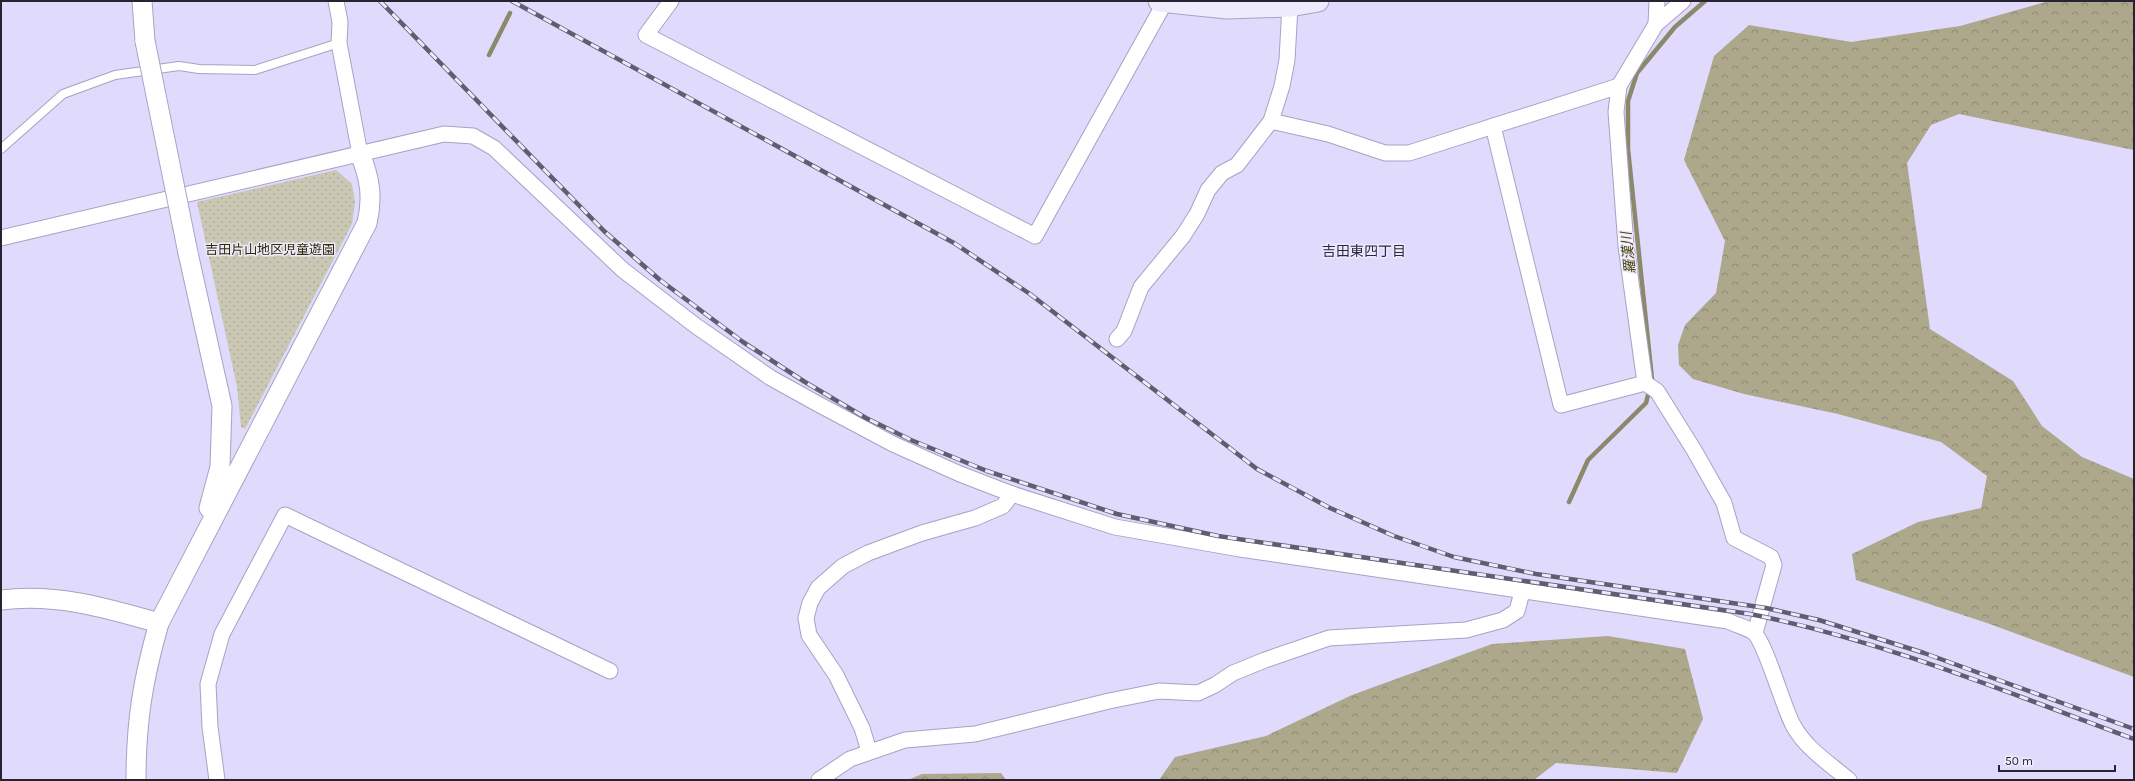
<svg xmlns="http://www.w3.org/2000/svg" width="2135" height="781" viewBox="0 0 2135 781" font-family="Karla,'Noto Sans JP',sans-serif">
<style>
.green{fill:url(#green-dots)}
.forest{fill:url(#forest-crowns)}
.lines{fill:none;stroke-linecap:round;stroke-linejoin:round}
.stream{stroke:#8c886c;stroke-width:4.5}
.service-casing{stroke:#a7a2c3;stroke-width:10}
.minor-casing{stroke:#a7a2c3;stroke-width:17}
.tertiary-casing{stroke:#a7a2c3;stroke-width:21}
.secondary-casing{stroke:#a7a2c3;stroke-width:23}
.service{stroke:#fff;stroke-width:8}
.minor{stroke:#fff;stroke-width:15}
.tertiary{stroke:#fff;stroke-width:19}
.secondary{stroke:#edebfc;stroke-width:21}
.rail-casing{stroke:#615d71;stroke-width:4.5}
.rail{stroke:#edeafe;stroke-width:3;stroke-dasharray:9;stroke-linecap:butt}
.tertiary-bridge-casing{stroke:#a7a2c3;stroke-width:21;stroke-linecap:butt}
.tertiary-bridge{stroke:#fff;stroke-width:19}
.labels{text-anchor:middle;stroke-width:3;stroke-linejoin:round;paint-order:stroke}
.park-label{font-size:13px;fill:#312b03;stroke:#edeafe}
.neighbourhood-label{font-size:14px;fill:#2c2741;stroke:#edeafe}
.water-label{font-size:14px;font-style:italic;fill:#4a410b;stroke:#edeafe}
</style>
<defs>
<pattern id="green-dots" width="8" height="8" patternUnits="userSpaceOnUse"><rect width="8" height="8" fill="#cac7b4"/><path d="M2 2h.1M6 6h.1" fill="none" stroke="#adab9b" stroke-width="1.8" stroke-linecap="round"/></pattern>
<pattern id="forest-crowns" width="20" height="18" patternUnits="userSpaceOnUse"><rect width="20" height="18" fill="#ada88b"/><path d="M2 6a3 3 0 1 1 6 0M12 15a3 3 0 1 1 6 0" fill="none" stroke="#8d8972"/></pattern>
</defs>
<rect width="100%" height="100%" fill="#e0dafd"/>
<polygon class="green" points="336,170 352,184 355,202 352,224 245,429 241,427 237,387 197,202"/>
<g class="forest">
<polygon points="2049,1 2134,1 2134,150 1959,114 1931,125 1907,163 1930,329 2013,381 2042,426 2082,457 2134,479 2134,677 1987,623 1856,580 1852,554 1918,522 1981,508 1987,476 1941,442 1838,414 1744,394 1693,379 1679,365 1678,345 1685,325 1716,293 1725,241 1684,160 1714,56 1749,25 1851,42 1960,26"/>
<polygon points="1608,636 1685,649 1703,719 1677,773 1556,763 1534,780 1159,780 1175,757 1266,736 1352,695 1492,644"/>
<polygon points="1001,773 1006,780 908,780 922,774"/>
</g>
<g class="lines">
<g class="stream">
<polyline points="489,55 510,13"/>
<polyline points="1569,502 1588,460 1646,403 1652,379 1628,149 1628,101 1637,73 1675,27 1705,1"/>
</g>
<g class="service-casing">
<polyline id="service" points="1,149 63,94 115,75 179,66 199,69 255,70 339,43"/>
</g>
<g class="minor-casing">
<g id="minor">
<polyline points="336,1 340,22 339,43 360,154"/>
<polyline points="671,1 646,35 1035,236 1165,2"/>
<polyline points="1683,1 1656,24 1619,86 1616,112 1626,246 1645,383 1657,391 1694,450 1724,503 1734,538 1771,557 1774,565 1755,633"/>
<polyline points="1656,24 1657,1"/>
<polyline points="1271,121 1328,134 1385,153 1409,153 1619,86"/>
<polyline points="1493,126 1561,405 1645,383"/>
<path d="M1,238L444,134L473,136L494,148L623,270L696,326L771,378L818,404L893,444L960,474L1012,494L1115,527L1240,549L1728,621C1736,625 1746,627 1753,632C1765,640 1783,707 1793,725C1806,749 1829,763 1849,780"/>
<polyline points="1117,339 1124,331 1141,287 1183,236 1197,214 1208,190 1222,173 1237,165 1271,121 1282,86 1287,60 1290,6"/>
<polyline points="869,751 862,728 836,675 809,635 806,618 810,603 818,588 843,566 868,553 922,533 975,518 1003,506 1012,494"/>
<polyline points="217,780 210,727 208,684 222,634 285,515 610,671"/>
<polyline points="819,780 850,759 905,740 975,734 1109,701 1159,691 1198,693 1215,685 1233,673 1265,660 1329,638 1466,630 1503,620 1517,611 1522,592"/>
</g>
</g>
<g class="tertiary-casing">
<g id="tertiary">
<polyline points="142,1 145,41"/>
<polyline points="188,253 222,406 220,467 209,508"/>
<path d="M1,600C56,593 107,608 159,623"/>
<path d="M136,780C136,721 143,679 159,623L367,223C373,198 370,178 360,154"/>
</g>
</g>
<g class="secondary-casing">
<polyline id="secondary" points="1159,1 1227,8 1290,6 1318,1"/>
</g>
<use href="#service" class="service"/>
<use href="#minor" class="minor"/>
<use href="#tertiary" class="tertiary"/>
<use href="#secondary" class="secondary"/>
<g class="rail-casing">
<g id="rail">
<path d="M380,1L604,231L660,280L743,342L805,382L866,418L911,440L987,471L1117,514L1218,536L1750,614C1882,640 2008,693 2134,739"/>
<polyline points="512,1 954,243 1030,294 1257,469 1330,508 1394,536 1454,557 1536,574 1766,608 1819,620 1924,653 2134,729"/>
</g>
</g>
<use href="#rail" class="rail"/>
<g class="tertiary-bridge-casing">
<polyline id="tertiary-bridge" points="145,41 188,253"/>
</g>
<use href="#tertiary-bridge" class="tertiary-bridge"/>
</g>
<g class="labels">
<g class="park-label">
<text x="270" y="254">吉田片山地区児童遊園</text>
</g>
<g class="neighbourhood-label">
<text x="1364" y="256">吉田東四丁目</text>
</g>
<g class="water-label">
<text transform="translate(1628 253) rotate(-96)" y="5">羅漢川</text>
</g>
</g>
<rect width="2135" height="781" fill="none" stroke="#262431" stroke-width="4"/>
<path d="M1999 765v6h116v-6" fill="none" stroke="#262431" stroke-width="2"/>
<text x="2005" y="765" font-size="12" fill="#262431" stroke="#edeafe" stroke-width="3" paint-order="stroke">50 m</text>
</svg>
